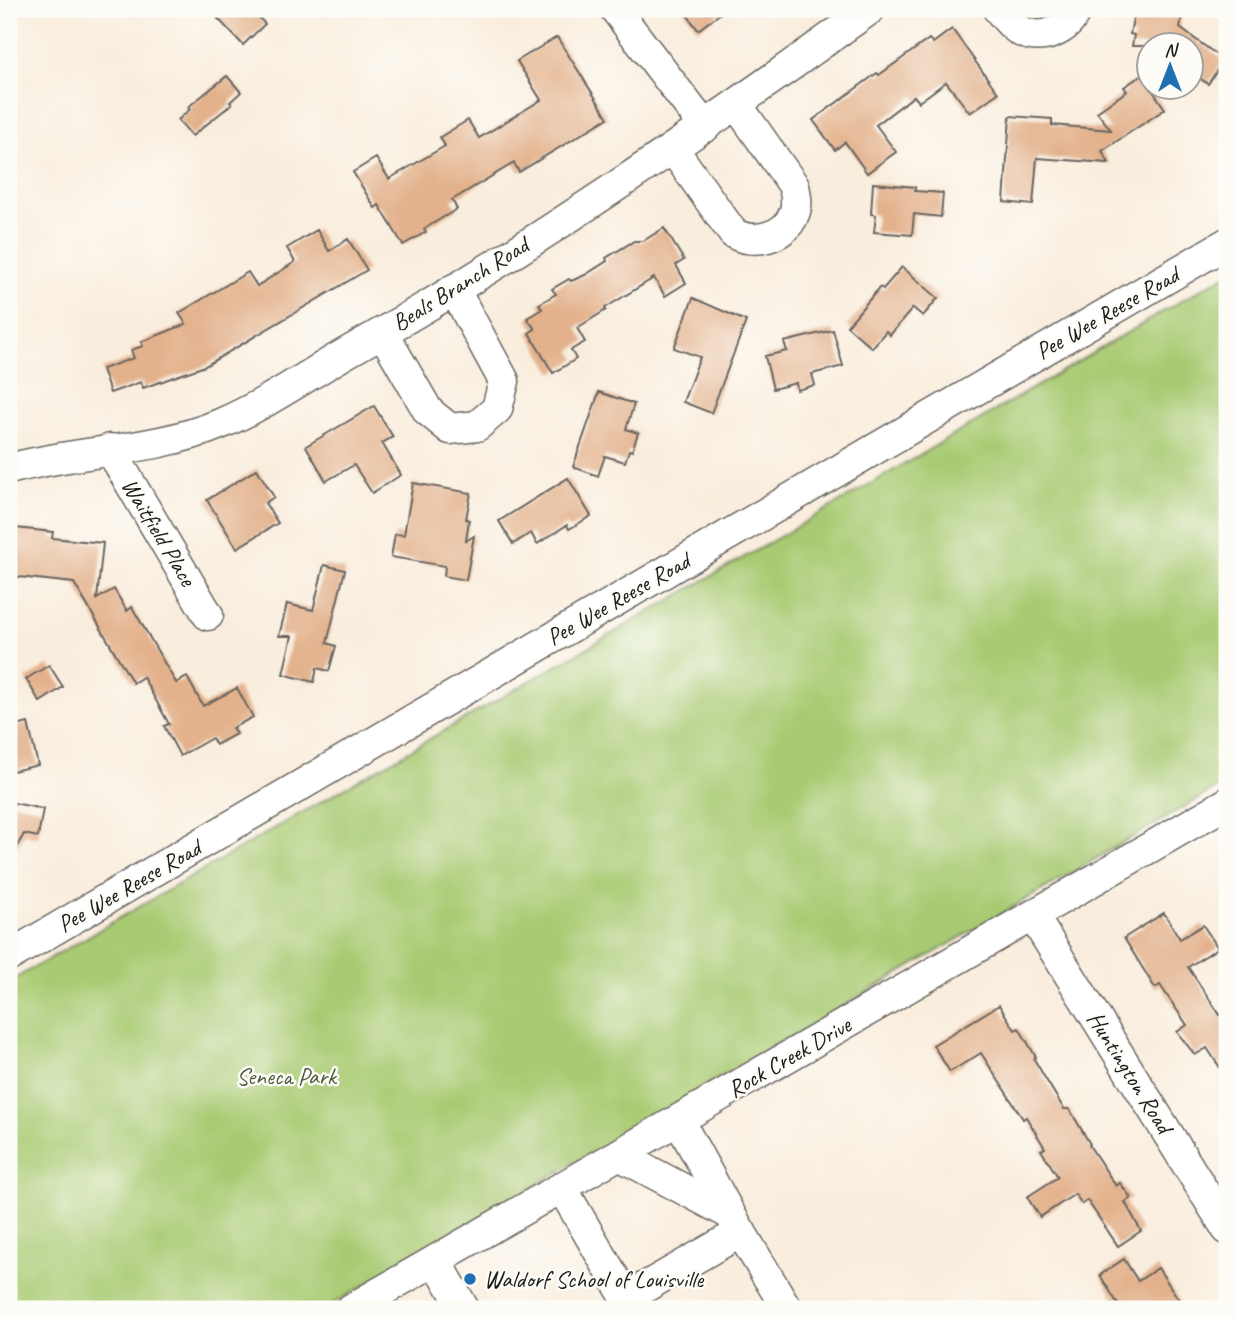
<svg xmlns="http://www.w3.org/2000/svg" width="1236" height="1318" viewBox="0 0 1236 1318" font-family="Caveat,sans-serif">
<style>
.green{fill:#a9ca72;stroke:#627347;stroke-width:2}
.building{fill:#e3b28d}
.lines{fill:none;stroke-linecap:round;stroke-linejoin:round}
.minor-casing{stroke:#696560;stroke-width:33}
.minor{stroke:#fff;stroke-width:30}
.poi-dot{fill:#1f6fb2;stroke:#fdfcf7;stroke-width:2.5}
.labels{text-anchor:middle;stroke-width:5;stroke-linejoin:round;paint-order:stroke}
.street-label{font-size:24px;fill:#1c1c1c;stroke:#fdfcf7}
.park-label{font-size:24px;fill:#4d593a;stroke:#fdfcf7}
.poi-label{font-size:24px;fill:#1c1c1c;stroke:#fdfcf7;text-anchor:start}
</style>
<rect width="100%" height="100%" fill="#fdfcf7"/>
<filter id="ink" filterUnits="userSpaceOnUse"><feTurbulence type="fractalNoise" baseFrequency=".0143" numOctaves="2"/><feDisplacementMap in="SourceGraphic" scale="14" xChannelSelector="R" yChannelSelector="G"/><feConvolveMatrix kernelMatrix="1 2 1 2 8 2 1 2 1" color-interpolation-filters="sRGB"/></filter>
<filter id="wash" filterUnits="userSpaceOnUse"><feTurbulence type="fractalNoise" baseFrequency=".00686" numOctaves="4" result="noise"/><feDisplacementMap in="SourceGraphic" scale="28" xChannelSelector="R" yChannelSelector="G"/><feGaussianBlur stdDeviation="1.57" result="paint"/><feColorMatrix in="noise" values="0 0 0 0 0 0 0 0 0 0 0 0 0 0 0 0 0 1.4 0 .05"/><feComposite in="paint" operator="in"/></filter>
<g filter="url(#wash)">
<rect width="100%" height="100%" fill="#f9eddd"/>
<polygon class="green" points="1227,274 1227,782 324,1309 9,1309 9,982 845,499"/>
<g id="blocks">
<g class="building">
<polygon points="209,9 251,9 265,24 243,45"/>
<polygon points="683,9 726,9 698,30"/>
<polygon points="1135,9 1183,9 1180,28 1224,60 1208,84 1191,72 1191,46 1132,46 1134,35 1130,34"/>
<polygon points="952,29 998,93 970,113 946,82 919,102 914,96 876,125 896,152 867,173 845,142 835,150 813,120 877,73 879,75 929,39 933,43"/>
<polygon points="557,37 608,118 519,172 514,163 452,200 457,209 424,229 426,232 403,245 379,205 375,208 353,172 376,158 389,179 445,146 440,137 468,120 479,138 541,100 517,61"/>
<polygon points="1142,75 1165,109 1102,151 1109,163 1037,158 1033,205 1004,202 1010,116 1052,119 1052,125 1111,130 1097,112 1127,91 1124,87"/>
<polygon points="227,76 241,92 230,102 232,104 192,136 178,120 190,109 188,107"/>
<polygon points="873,183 915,187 915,191 943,193 941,217 914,214 912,235 874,232 876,215 871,214"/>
<polygon points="664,228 684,260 676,265 686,283 665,296 654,278 605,308 606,310 577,328 585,342 571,350 576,359 553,373 529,333 535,329 527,318 542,309 539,304 556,294 552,289 569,279 571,281 585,275 607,261 606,258 634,241 643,241"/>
<polygon points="317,230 329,251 348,239 367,270 205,366 143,388 141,382 110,393 102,369 134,358 131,350 143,346 141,342 186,324 179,313 248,272 257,286 295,262 287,248"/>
<polygon points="902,267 938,298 923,316 913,308 890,335 886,331 872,348 847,326 880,287 883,289"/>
<polygon points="693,298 746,321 711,413 683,402 700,357 674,348"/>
<polygon points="833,330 843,366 812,374 815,385 797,390 796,383 773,389 765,356 787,351 784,342"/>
<polygon points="599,392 634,404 626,429 638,433 632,451 629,450 625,462 605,456 598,476 573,467"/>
<polygon points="374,406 393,437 382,443 401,475 372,493 354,465 326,481 306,446"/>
<polygon points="257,469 274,497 265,503 278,523 237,548 207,500"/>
<polygon points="568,478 591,516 569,529 567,525 537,544 531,533 513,544 499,521"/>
<polygon points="413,483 471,493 466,519 469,520 466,541 474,536 466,580 444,576 445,566 391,557 395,534 404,535"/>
<polygon points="15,528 53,532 52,538 103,543 97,599 114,589 127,611 132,607 176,683 187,677 203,706 237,688 253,717 232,728 236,734 216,745 212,738 180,756 164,726 169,724 143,677 133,683 74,583 10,576"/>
<polygon points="324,565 345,570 327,643 336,646 329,671 317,668 314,682 283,674 292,636 279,636 287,604 313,610"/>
<polygon points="49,665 63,687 40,702 26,679"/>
<polygon points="28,723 38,765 9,772 9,728"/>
<polygon points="9,802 43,809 38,837 24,834 9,861"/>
<polygon points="1164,913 1180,939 1203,925 1218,948 1188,967 1220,1015 1227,1010 1227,1078 1207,1048 1195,1055 1177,1032 1187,1025 1160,985 1155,988 1124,938"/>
<polygon points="999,1005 1015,1030 1019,1028 1036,1057 1034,1059 1045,1078 1064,1109 1069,1109 1073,1115 1090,1144 1089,1145 1116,1186 1120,1183 1131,1198 1125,1202 1141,1231 1118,1246 1087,1200 1082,1204 1075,1194 1040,1217 1027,1197 1058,1177 1041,1150 1045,1148 1026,1117 1023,1119 981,1053 950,1072 933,1045"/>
<polygon points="1124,1259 1138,1281 1158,1268 1185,1309 1121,1309 1100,1275"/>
</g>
</g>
</g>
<g filter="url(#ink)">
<use href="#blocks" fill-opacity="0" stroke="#696560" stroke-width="2"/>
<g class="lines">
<g class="minor-casing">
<g id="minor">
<polyline points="615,9 705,127"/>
<path d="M998,9C1005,17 1012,27 1022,32C1042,41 1069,31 1076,9"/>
<path d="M673,149L733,233C753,245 785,238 794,214C798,205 796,196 794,186L737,105"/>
<polyline points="383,333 428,411 450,429 477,426 497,409 504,381 454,289"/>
<polyline points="110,449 208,615"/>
<path d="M9,469C78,450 153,452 220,424C267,404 309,374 353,349C533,248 703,129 870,9"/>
<polyline points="1033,916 1227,1229"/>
<polyline points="9,956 1227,243"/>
<polyline points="679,1121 730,1214 787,1309"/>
<polyline points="619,1155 730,1214"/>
<polyline points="562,1188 626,1298 741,1232"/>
<polyline points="436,1260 464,1309"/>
<polyline points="351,1309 1227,803"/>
</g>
</g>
<use href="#minor" class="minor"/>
</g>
</g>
<circle class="poi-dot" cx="470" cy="1279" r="7"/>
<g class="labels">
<g class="street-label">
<text transform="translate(460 284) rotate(-32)" y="8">Beals Branch Road</text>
<text transform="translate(1107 313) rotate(-30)" y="8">Pee Wee Reese Road</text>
<text transform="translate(159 532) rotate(59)" y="8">Waitfield Place</text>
<text transform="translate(618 599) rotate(-30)" y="8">Pee Wee Reese Road</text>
<text transform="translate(129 886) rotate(-30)" y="8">Pee Wee Reese Road</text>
<text transform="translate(789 1057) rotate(-30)" y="8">Rock Creek Drive</text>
<text transform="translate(1130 1072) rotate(58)" y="8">Huntington Road</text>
</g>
<g class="park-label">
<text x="286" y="1084">Seneca Park</text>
</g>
<g class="poi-label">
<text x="484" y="1287">Waldorf School of Louisville</text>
</g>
</g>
<rect width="1236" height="1318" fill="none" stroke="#fdfcf7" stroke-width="35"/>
<g transform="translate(1170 66)"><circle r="33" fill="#fdfcf7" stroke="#a3a29f" stroke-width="2"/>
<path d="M0-5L12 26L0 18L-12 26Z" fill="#1f6fb2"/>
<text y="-10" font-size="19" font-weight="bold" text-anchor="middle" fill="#1c1c1c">N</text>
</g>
</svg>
